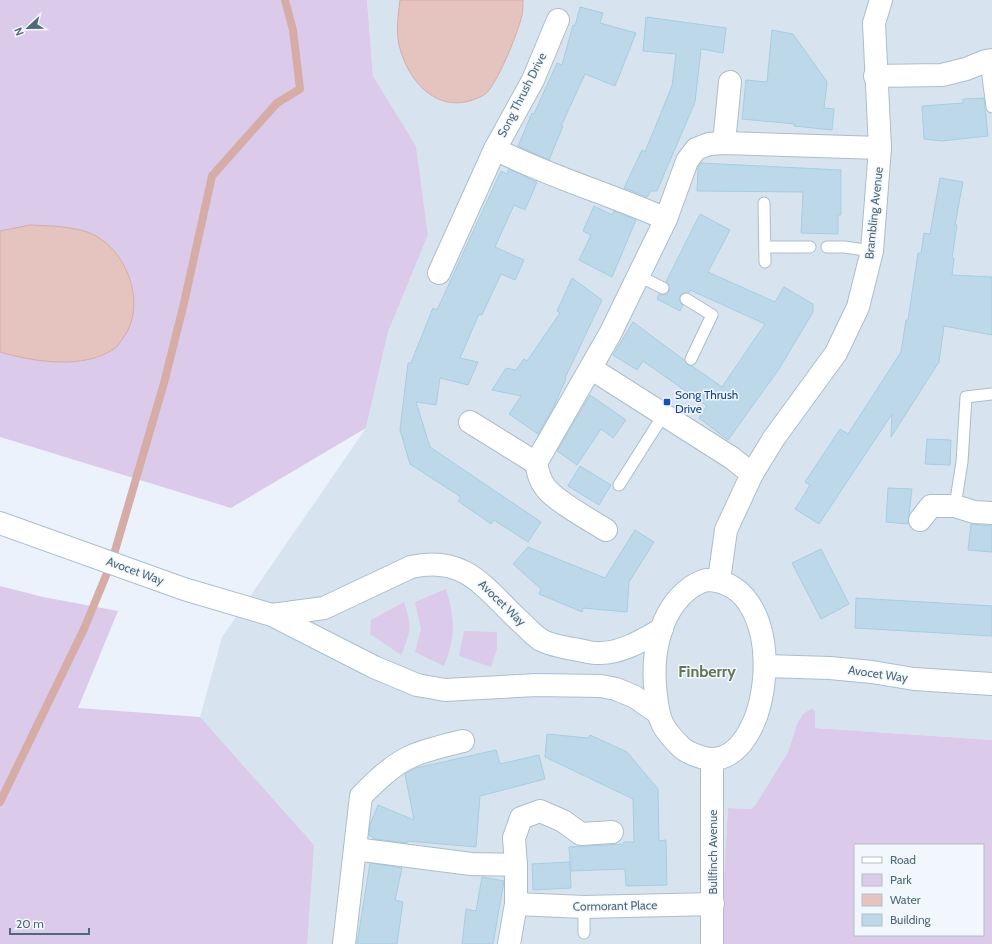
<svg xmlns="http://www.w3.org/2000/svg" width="992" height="944" viewBox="0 0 992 944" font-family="Cabin,sans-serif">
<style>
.residential{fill:#d7e4f0}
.green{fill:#dbcae9;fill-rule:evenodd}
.water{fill:#e5c4c0;stroke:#d6aca7}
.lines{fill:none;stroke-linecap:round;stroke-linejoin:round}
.stream{stroke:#d6aca7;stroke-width:8}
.building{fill:#bdd9e9;stroke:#a6cde2}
.lane-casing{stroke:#abbec9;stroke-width:13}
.street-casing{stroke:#abbec9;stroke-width:24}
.secondary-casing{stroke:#aabfcc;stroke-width:24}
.lane{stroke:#fff;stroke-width:11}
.street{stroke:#fff;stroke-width:22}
.secondary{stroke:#fff;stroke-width:22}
.transit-dot{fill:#1a4fb4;stroke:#f2f7fe;stroke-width:1.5}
.labels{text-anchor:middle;stroke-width:3;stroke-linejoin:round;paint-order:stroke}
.street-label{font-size:12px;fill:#4f6a76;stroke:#f2f7fe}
.transit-label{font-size:12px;fill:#164399;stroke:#f2f7fe;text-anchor:start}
.district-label{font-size:16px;font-weight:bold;fill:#627655;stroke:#f2f7fe}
</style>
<rect width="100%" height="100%" fill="#ebf2fc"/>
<polygon class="residential" points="367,0 992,0 992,740 815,728 797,724 788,752 756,804 751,809 728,808 720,944 306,944 200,717 222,637 366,428 388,332 428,235 416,146 373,76"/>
<g class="green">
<polygon points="0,0 367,0 373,76 416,146 428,235 388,332 366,428 231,508 0,437"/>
<polygon points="0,586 43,597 118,611 78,708 200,717 314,845 307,944 0,944"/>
<path d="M446,589C455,617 456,638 444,666L415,652L421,629L415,602Z"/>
<path d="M404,602C412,626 411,632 401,655L370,634L371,620Z"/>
<polygon points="464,631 497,632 497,649 491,667 459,656"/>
<path d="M811,709L815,710V728L992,740V944H720L728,808L751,809L756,804L788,752L797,724L803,714ZM855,845H983V935H855Z"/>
</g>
<g class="water">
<path d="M400,0H523C523,5 523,10 522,15C519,30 496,88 484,95C444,117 413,89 401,52C395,35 398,17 400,0Z"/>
<path d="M30,225C49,226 69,226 87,232C127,246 148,305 123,338C121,341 118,346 115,348C85,370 34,362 0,352V231Z"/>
</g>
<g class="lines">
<polyline class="stream" points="0,802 84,629 112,561 164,383 184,303 212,176 277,103 300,89 293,30 285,0"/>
</g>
<g class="building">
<polygon points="580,7 603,13 600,23 636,33 615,86 585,74 561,126 563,126 549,160 518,146 532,113 534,114 557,63 562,65 573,25 575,26"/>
<polygon points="646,17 726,28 723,53 701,49 695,102 657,191 651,191 647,197 624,188 642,150 645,152 672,86 676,54 643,51"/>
<polygon points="772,30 793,34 827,82 824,108 834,109 832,130 794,126 795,124 742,119 746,80 767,82"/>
<polygon points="984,98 988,136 942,141 924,139 922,106 963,103 963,99"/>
<polygon points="701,163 841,170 841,215 838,215 838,234 801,233 803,192 697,191 698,168"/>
<polygon points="509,169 537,182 525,210 514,205 495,247 524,260 515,280 501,274 482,315 479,314 460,358 478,362 468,385 440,378 436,405 416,402 430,447 541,522 528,542 494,520 491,524 458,501 461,497 410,464 400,430 408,363 411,363 433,308 437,310 501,171 507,174"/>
<polygon points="940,178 963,182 955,225 957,225 952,258 954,258 952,275 992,277 992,335 944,326 939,362 891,437 892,414 819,524 795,509 810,485 805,482 840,429 848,434 901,352 906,320 908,320 918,253 921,253 924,233 930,234"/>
<polygon points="594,206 612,215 614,211 636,220 612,277 579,260 591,235 583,231"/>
<polygon points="700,214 730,230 708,272 775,302 784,287 813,304 813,312 779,369 728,440 699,418 707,406 643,361 637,370 613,355 633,322 684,360 688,365 692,366 722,387 765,324 690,290 689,293 683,293 680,296 680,302 683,305 680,311 657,299 659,294 664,295 669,291 669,284 666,282"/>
<polygon points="572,278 602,300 565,378 566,379 553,408 538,434 509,414 521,396 492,390 506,368 516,370 524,359 527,361 560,313 557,311"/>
<polygon points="590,395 626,420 613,438 601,429 577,465 557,451"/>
<polygon points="927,439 951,440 950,465 925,464"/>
<polygon points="580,466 611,485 599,505 568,486"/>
<polygon points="888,488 912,489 908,524 886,522"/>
<polygon points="971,524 992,526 992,552 968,550"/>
<polygon points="635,530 654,542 629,582 627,612 583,608 582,612 539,594 541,589 513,564 528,547 605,578"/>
<polygon points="821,549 849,604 821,619 792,563"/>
<polygon points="856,598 992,606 992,636 855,628"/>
<polygon points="547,734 588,738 590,735 627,752 658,789 659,841 666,840 667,885 626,886 625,869 571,871 569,847 624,844 624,842 634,842 633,799 545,757"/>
<polygon points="496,750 500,764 539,755 545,779 480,796 476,847 407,841 407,843 374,839 369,835 370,825 378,805 414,820 405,774 416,768"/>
<polygon points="570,862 571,888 533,890 532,864"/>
<polygon points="370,863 402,868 395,900 403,902 397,944 357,944"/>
<polygon points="482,877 504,881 493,944 462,944 466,909 476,911"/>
</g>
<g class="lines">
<g class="lane-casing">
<g id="lane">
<polyline points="986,61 992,107"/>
<polyline points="764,203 765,262"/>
<polyline points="765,247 810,247"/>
<polyline points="827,247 844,247 872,251"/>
<polyline points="639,276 663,288"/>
<polyline points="686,299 712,315 691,359"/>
<polyline points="619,485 664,414"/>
<polyline points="955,506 962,462 966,397 992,394"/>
<polyline points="584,907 584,933"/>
</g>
</g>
<g class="street-casing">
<g id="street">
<polyline points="875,76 942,75 966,69 986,61 992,60"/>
<polyline points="724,143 730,82"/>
<path d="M495,149C550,177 610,194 666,219"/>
<polyline points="439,273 495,149 533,80 558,20"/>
<polyline points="592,369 732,458 752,474"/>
<polyline points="470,422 536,463 610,334 666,219 687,161 696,149 709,144 724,143 880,148"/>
<path d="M536,463C538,472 539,479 545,487C555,501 590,520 606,530"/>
<polyline points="920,520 931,506 955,506 974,512 992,513"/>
<polyline points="719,580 726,530 752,474 774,438 836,353 858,307 872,251 880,148 874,23 881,0"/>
<polyline points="765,666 830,668 872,672 914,679 992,684"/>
<polyline points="355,849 471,864 516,865 516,904 509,944"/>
<polyline points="516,865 514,838 521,818 540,811 563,821 581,834 612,832"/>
<polyline points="516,904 584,907 713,904"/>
<path d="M344,944L361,796C375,782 393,764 412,756C428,749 447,745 463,741"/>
<polyline points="712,944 712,759"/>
</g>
</g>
<g class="secondary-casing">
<g id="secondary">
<polyline points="0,523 184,589 272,615 374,667 417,685 445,690 537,685 601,686 616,689 635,697 658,713"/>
<path d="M706,580C795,580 773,774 704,758C697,756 688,753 682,748C675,741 667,733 663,725C658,715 657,706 656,695C651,658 658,612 690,588C695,584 701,582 706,580Z"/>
<path d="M272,615L324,608L411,567C468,554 487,592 523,624C528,629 535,636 541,640C550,645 563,647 573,649C582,650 592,654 600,653C622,653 643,640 662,629"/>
</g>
</g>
<use href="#lane" class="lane"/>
<use href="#street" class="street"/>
<use href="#secondary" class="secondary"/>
</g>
<rect class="transit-dot" x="663" y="398" width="8" height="8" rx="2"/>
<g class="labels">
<g class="street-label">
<text transform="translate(522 95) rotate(-63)" y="4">Song Thrush Drive</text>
<text transform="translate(874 213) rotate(-84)" y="4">Brambling Avenue</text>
<text transform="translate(135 571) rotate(20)" y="4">Avocet Way</text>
<text transform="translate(502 603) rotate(44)" y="4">Avocet Way</text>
<text transform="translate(878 674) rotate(8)" y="4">Avocet Way</text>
<text transform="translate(713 852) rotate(-90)" y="4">Bullfinch Avenue</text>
<text transform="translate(615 906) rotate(-1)" y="4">Cormorant Place</text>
</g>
<g class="transit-label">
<text x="675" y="399">Song Thrush<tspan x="675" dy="14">Drive</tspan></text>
</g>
<g class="district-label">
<text x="707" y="677">Finberry</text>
</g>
</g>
<rect x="854" y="844" width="130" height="92" fill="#f2f7fe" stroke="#b1bfc8"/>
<rect x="862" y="857" width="20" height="6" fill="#ffffff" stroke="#b1bfc8"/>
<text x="890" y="864" font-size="12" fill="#4f6a76">Road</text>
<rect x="862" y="874" width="20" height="12" fill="#dbcae9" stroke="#b1bfc8"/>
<text x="890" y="884" font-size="12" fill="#4f6a76">Park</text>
<rect x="862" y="894" width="20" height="12" fill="#e5c4c0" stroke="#b1bfc8"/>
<text x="890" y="904" font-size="12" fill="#4f6a76">Water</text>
<rect x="862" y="914" width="20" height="12" fill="#bdd9e9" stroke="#b1bfc8"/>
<text x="890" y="924" font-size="12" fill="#4f6a76">Building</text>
<g transform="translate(28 28) rotate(248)" stroke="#f2f7fe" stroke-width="3" paint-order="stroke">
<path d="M0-3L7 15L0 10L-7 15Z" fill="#4f6a76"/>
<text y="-6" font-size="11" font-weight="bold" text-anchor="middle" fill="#4f6a76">N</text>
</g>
<path d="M10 928v6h79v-6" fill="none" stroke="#4f6a76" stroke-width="2"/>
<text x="16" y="928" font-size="12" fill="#4f6a76" stroke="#f2f7fe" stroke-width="3" paint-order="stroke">20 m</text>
</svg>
